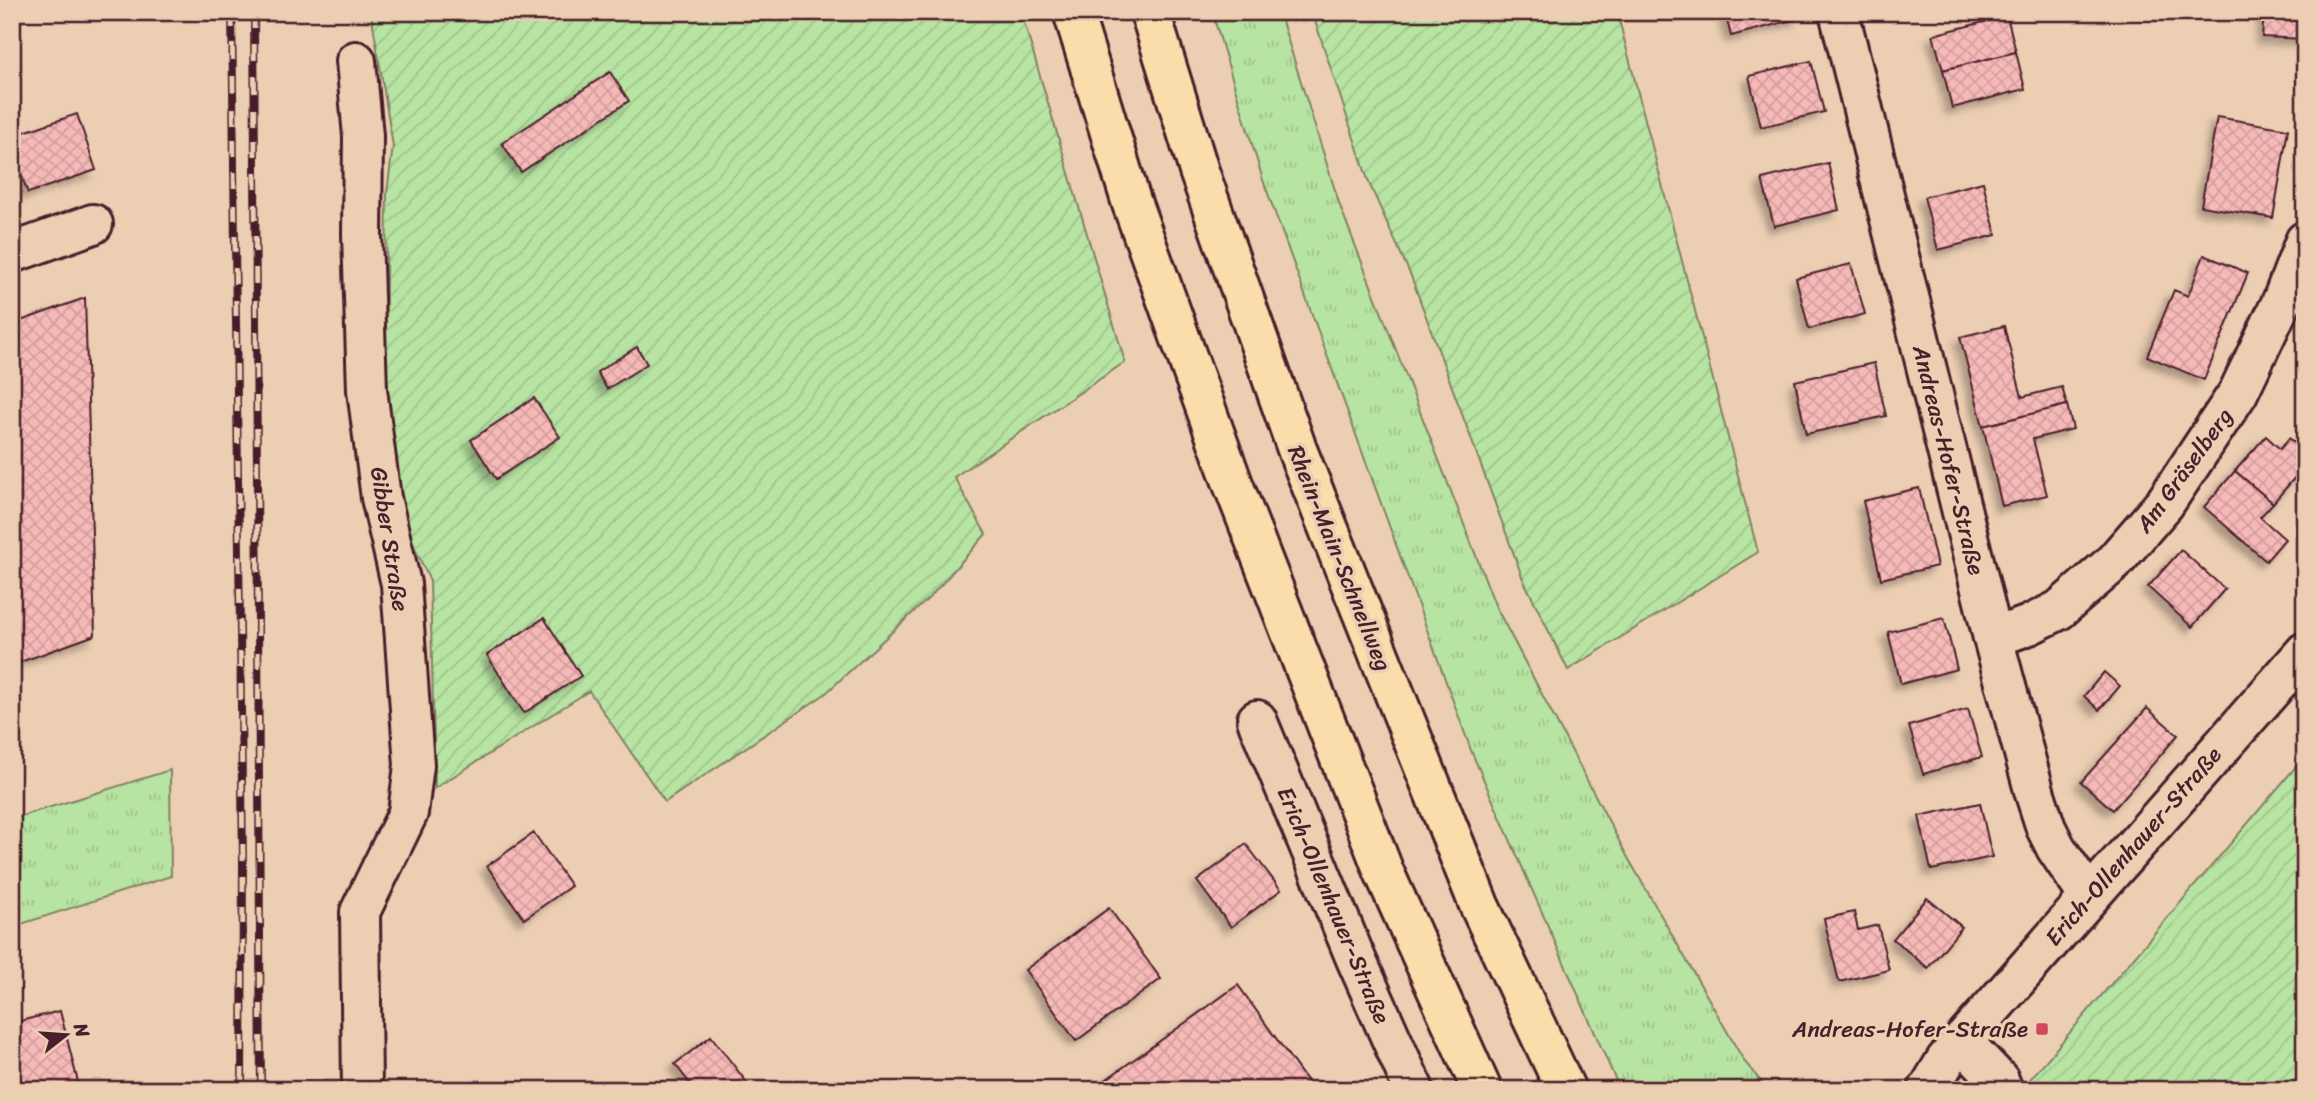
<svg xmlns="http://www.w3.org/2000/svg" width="2317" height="1102" viewBox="0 0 2317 1102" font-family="Sriracha,sans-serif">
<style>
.grass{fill:url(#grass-tufts);stroke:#808266;stroke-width:2}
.garden{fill:url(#garden-furrows);stroke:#808266;stroke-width:2}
.building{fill:url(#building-cross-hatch);stroke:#4a1f2b;stroke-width:2;filter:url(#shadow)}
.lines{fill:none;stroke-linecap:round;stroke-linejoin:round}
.minor-casing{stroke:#4a1f2b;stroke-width:44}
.highway-casing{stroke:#4a1f2b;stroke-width:44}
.minor{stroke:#eccfb3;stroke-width:38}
.highway{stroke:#faddab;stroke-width:38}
.rail-casing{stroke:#4a1f2b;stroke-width:8}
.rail{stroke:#eccfb3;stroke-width:5;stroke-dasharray:16;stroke-linecap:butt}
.poi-dot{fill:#d1495b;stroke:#eccfb3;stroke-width:2.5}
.labels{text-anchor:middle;stroke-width:7;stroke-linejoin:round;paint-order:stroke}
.street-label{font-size:23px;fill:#4a1f2b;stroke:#eccfb3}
.poi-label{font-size:23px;fill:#4a1f2b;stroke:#eccfb3;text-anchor:end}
</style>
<defs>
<pattern id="grass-tufts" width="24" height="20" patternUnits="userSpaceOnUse" patternTransform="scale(1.75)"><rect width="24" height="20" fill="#b7e4a2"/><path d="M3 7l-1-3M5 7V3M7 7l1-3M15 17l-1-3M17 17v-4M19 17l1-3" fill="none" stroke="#9fc38c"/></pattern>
<pattern id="garden-furrows" width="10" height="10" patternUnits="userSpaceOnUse" patternTransform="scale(1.75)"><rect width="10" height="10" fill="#b7e4a2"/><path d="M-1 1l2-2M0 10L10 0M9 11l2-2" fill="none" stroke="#9fc38c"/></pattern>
<pattern id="building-cross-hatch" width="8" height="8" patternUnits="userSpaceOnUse" patternTransform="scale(1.75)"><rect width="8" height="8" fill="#f5b9b7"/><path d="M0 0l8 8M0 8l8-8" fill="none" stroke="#d49f9e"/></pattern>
<filter id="shadow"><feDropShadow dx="-6" dy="6" stdDeviation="3.5" flood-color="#0004"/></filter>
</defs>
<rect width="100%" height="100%" fill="#eccfb3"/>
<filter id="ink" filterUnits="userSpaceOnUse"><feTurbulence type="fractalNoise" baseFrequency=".0143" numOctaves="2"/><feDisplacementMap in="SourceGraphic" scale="14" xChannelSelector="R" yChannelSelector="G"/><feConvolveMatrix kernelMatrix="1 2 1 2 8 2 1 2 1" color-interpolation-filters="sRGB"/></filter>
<g filter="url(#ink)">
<g class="grass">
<polygon points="1212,12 1279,12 1340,206 1496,607 1627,856 1744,1061 1768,1090 1620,1090 1472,753 1263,180"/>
<polygon points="170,770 171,876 12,927 12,819"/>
</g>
<g class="garden">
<polygon points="371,12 1021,12 1125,362 954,477 986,534 931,596 825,694 665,802 589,691 435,788 430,581 400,516 385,362 387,193 393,146"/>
<polygon points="1312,12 1617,12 1758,552 1568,670 1523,579 1411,276 1369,183"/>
<polygon points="2305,756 2305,1090 2021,1090"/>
</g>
<g class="building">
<polygon points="1725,12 1798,12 1800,18 1731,36"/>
<polygon points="2264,12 2305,12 2305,39 2262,37"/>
<polygon points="2007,16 2016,52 1943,70 1933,35"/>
<polygon points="2016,52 2025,89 1952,108 1943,70"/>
<polygon points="1811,61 1824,112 1761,127 1749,76"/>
<polygon points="610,72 629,101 521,172 502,143"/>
<polygon points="77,114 96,170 28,193 12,150 12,136"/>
<polygon points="2217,117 2288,129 2273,218 2201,206"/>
<polygon points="1828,163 1839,210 1774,226 1762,179"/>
<polygon points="1983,182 1996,235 1938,250 1924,197"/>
<polygon points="2204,255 2248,273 2204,380 2147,356 2174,290 2188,296"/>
<polygon points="1851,264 1865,314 1809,329 1796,278"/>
<polygon points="85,298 95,635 12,665 12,324"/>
<polygon points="2004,326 2022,397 2062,387 2067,405 1983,426 1960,337"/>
<polygon points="637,347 647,364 607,389 597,372"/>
<polygon points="1874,363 1886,416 1806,434 1795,381"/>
<polygon points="534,398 560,437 496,479 471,440"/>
<polygon points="2067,405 2073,429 2033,439 2047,495 2002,506 1983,426"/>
<polygon points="2266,436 2280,449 2289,438 2305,452 2305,466 2273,503 2235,471"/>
<polygon points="2235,471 2273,503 2260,517 2285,539 2266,561 2204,507"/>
<polygon points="1919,488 1937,566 1881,579 1863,501"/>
<polygon points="2181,550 2225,589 2192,627 2148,587"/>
<polygon points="544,618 581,676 524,713 487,655"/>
<polygon points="1944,618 1957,669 1901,684 1888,632"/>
<polygon points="2104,672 2120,686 2099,710 2084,696"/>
<polygon points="2147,708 2178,735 2113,810 2081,782"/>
<polygon points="1968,709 1982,757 1923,774 1909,726"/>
<polygon points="1980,803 1992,857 1931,870 1919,816"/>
<polygon points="534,833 571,886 524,919 487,866"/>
<polygon points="1246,844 1281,890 1231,927 1197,881"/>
<polygon points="1927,898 1962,927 1928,968 1893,939"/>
<polygon points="1109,908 1161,979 1076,1041 1025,970"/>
<polygon points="1854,912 1858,930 1878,925 1889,970 1839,982 1824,919"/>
<polygon points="1238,985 1313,1090 1110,1090 1104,1081"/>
<polygon points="60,1011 80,1090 12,1090 12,1023"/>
<polygon points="711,1036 748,1084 740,1090 695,1090 675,1064"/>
</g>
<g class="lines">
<g class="minor-casing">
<g id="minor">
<polyline points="1839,12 1993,638 2035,794 2046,828 2056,848 2089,897"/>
<polyline points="356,61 363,136 362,234 367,390 381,498 401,584 414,765 408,813 360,912 362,1090"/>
<polyline points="12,253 93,224"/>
<polyline points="1993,638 2029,625 2059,610 2113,563 2165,503 2238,393 2282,301 2305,241"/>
<polyline points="1257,720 1356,959 1414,1090"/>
<polyline points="1962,1041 1999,1080 2003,1090"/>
<polyline points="1928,1090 1946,1060 2305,652"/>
</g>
</g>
<g class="highway-casing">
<g id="highway">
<polyline points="1073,12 1131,201 1233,484 1384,872 1482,1090"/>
<polyline points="1150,12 1199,171 1298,452 1479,905 1566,1090"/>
</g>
</g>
<use href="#minor" class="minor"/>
<use href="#highway" class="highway"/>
<g class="rail-casing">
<g id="rail">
<polyline points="232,12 243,862 242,1090"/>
<polyline points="254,12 261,1090"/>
</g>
</g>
<use href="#rail" class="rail"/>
</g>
</g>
<rect class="poi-dot" x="2035" y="1022" width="14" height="14" rx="3.5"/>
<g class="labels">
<g class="street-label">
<text transform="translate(1949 460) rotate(76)" y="8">Andreas-Hofer-Straße</text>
<text transform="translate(2184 470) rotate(-54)" y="8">Am Gräselberg</text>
<text transform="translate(390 539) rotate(81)" y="8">Gibber Straße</text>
<text transform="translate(1340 558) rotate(68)" y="8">Rhein-Main-Schnellweg</text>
<text transform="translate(2133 846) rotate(-49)" y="8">Erich-Ollenhauer-Straße</text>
<text transform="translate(1334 905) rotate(67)" y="8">Erich-Ollenhauer-Straße</text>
</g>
<g class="poi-label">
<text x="2028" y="1037">Andreas-Hofer-Straße</text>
</g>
</g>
<rect width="2317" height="1102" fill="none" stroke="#eccfb3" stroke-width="42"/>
<rect x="21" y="21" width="2275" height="1060" fill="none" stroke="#4a1f2b" stroke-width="2.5" filter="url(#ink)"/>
<g transform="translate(66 1035) rotate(73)" stroke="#eccfb3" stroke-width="5" paint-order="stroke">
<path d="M0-5L12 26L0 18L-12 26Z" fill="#4a1f2b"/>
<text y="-10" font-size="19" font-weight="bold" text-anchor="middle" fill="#4a1f2b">N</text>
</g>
</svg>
